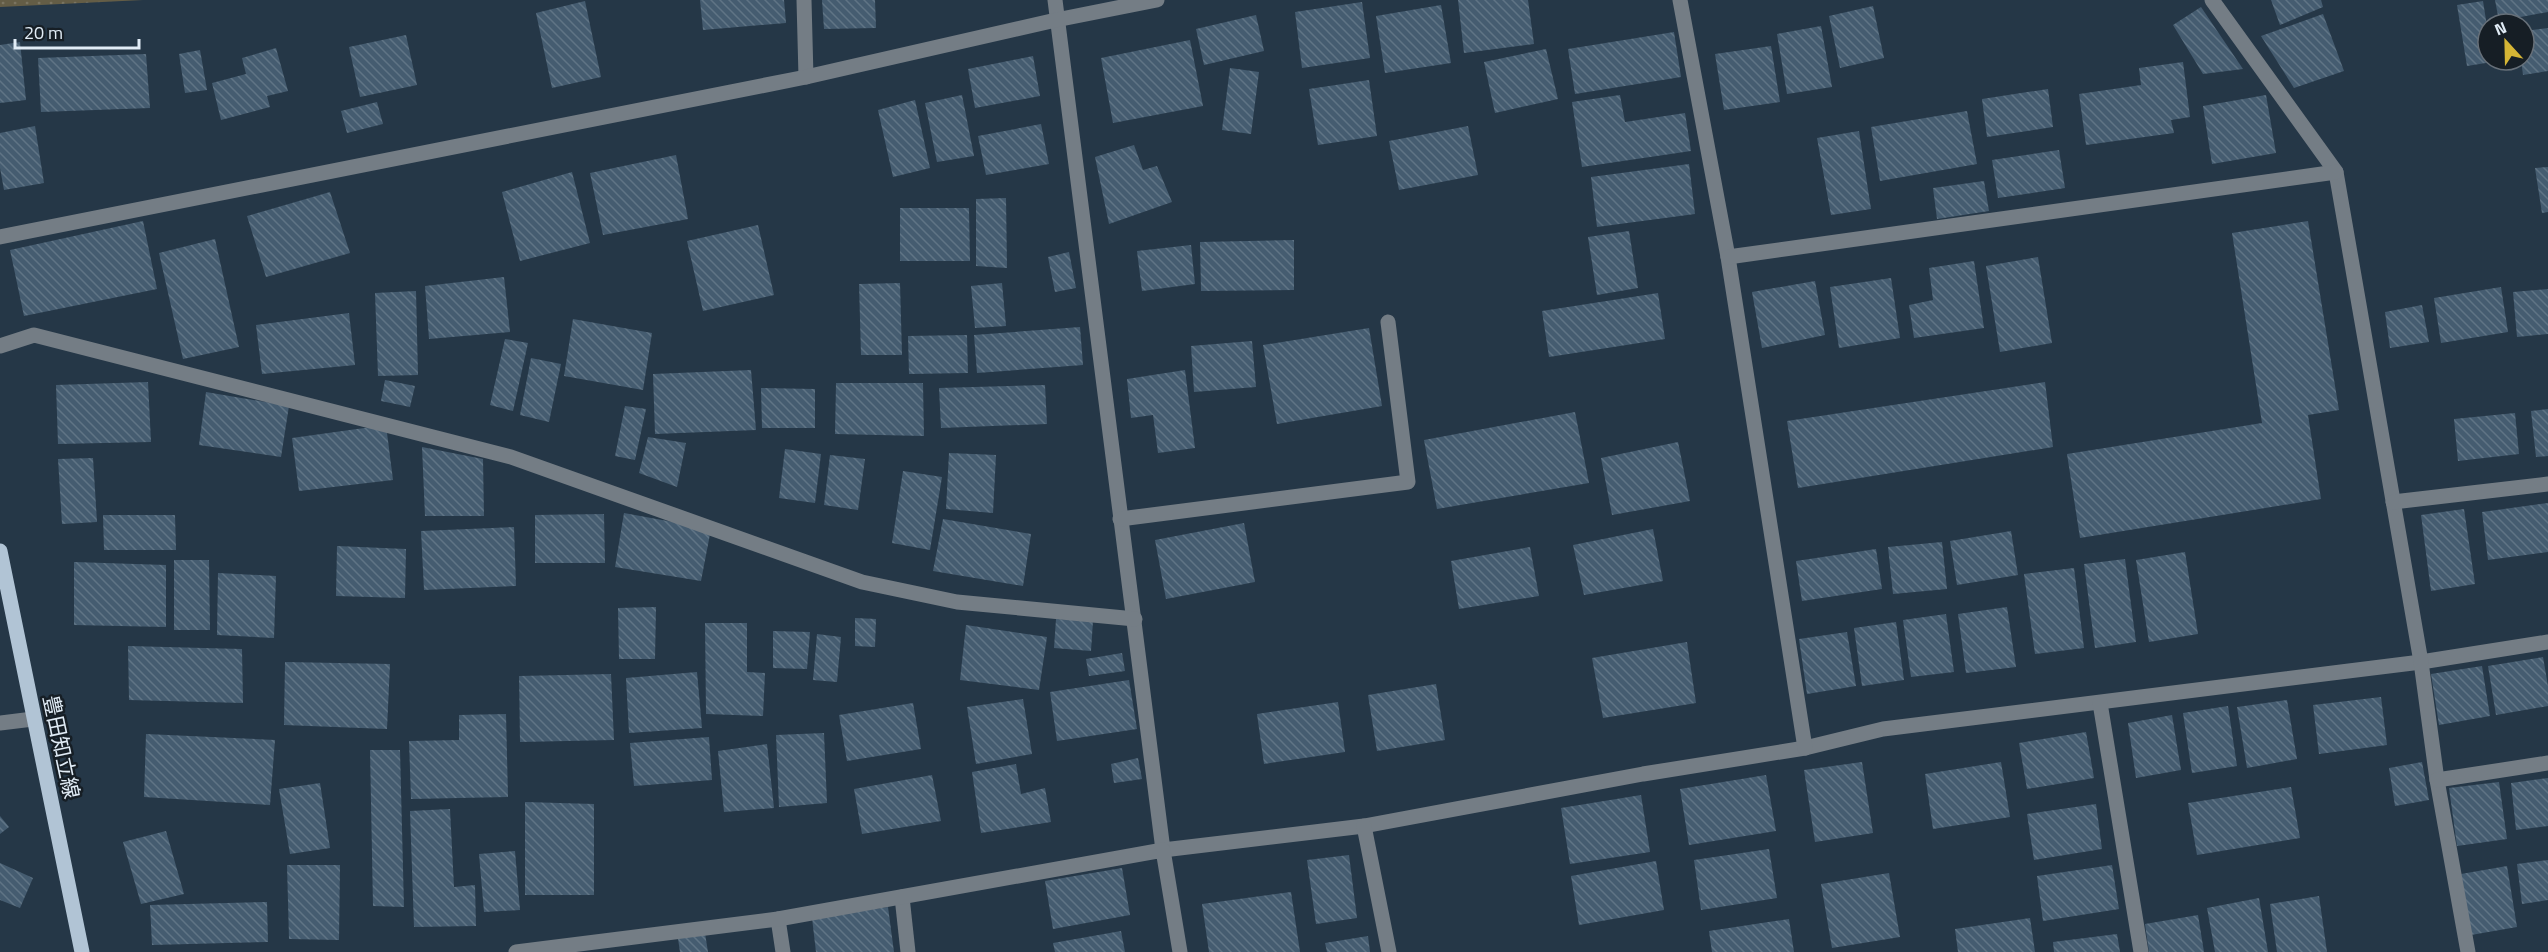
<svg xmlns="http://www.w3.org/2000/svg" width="2548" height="952" viewBox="0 0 2548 952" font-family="'Titillium Web','Noto Sans JP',sans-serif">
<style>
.park{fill:url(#park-dots)}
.building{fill:url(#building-back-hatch)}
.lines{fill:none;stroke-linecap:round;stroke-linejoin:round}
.minor{stroke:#747d85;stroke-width:15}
.major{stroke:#b1c4d5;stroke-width:15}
.labels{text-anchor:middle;stroke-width:5;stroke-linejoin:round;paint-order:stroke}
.street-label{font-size:21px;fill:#e1ecf6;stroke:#161e25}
</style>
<defs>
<pattern id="park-dots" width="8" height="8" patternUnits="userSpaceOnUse" patternTransform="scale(1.5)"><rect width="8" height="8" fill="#645d46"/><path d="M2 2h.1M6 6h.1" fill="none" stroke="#7a7461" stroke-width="1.8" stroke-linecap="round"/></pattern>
<pattern id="building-back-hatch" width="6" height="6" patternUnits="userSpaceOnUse" patternTransform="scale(1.5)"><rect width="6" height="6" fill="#455c70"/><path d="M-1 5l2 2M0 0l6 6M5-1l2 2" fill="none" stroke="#607485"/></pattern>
</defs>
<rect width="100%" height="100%" fill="#253747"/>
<polygon class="park" points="0,0 143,0 0,7"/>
<g class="building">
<polygon points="700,0 784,0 786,23 703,30"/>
<polygon points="822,0 875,0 876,28 824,29"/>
<polygon points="1458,0 1528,0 1534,44 1464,53"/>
<polygon points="2271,0 2321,0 2323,7 2280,25"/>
<polygon points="2495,0 2548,0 2548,12 2499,21"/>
<polygon points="585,1 601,77 552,88 536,13"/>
<polygon points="2483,1 2488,33 2488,60 2492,62 2467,66 2457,5"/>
<polygon points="1362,2 1370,58 1302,68 1295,12"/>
<polygon points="1441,5 1451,63 1385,73 1376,16"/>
<polygon points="1873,6 1884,58 1840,68 1829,16"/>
<polygon points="2201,7 2243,69 2203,74 2173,25"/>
<polygon points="2323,14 2344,71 2294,88 2261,36"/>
<polygon points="1256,15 1264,51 1204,65 1196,29"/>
<polygon points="1821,26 1832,87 1787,94 1777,34"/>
<polygon points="2548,28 2548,71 2523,75 2521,60 2524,60 2524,31"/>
<polygon points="1674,32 1681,77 1575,94 1568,49"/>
<polygon points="406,35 417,85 360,97 349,47"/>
<polygon points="1190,40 1203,106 1113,123 1101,58"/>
<polygon points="20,42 26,100 0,103 0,45"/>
<polygon points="1771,46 1780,102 1724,110 1715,54"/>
<polygon points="276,48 288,91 267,96 270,107 221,120 212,83 246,74 242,58"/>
<polygon points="1546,49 1558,99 1495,113 1484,62"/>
<polygon points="200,50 207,90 185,93 179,54"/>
<polygon points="146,54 150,108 41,112 38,58"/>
<polygon points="1033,56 1040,96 975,108 968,69"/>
<polygon points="2183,62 2190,117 2171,120 2174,133 2086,145 2079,94 2141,85 2139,68"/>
<polygon points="1230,68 1259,72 1251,134 1222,130"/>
<polygon points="1369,80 1377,136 1318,145 1309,89"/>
<polygon points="2048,89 2053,127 1987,137 1982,99"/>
<polygon points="962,95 974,156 937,162 925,103"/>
<polygon points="1620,95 1625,122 1685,113 1691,151 1582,167 1572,102"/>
<polygon points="2266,95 2276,153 2212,164 2203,106"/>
<polygon points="915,100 930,168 893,177 878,110"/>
<polygon points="377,102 383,124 347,133 341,111"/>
<polygon points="1967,111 1977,164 1880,181 1871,127"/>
<polygon points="1041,124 1049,164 986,175 978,136"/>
<polygon points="35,126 44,183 4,190 0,168 0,133"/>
<polygon points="1468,126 1478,175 1399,190 1389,141"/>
<polygon points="1859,131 1871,209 1831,215 1817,138"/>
<polygon points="1134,145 1143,170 1157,166 1172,202 1109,224 1095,157"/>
<polygon points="2059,150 2065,188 1998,198 1992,160"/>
<polygon points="676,155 688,219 603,235 590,173"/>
<polygon points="1689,164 1695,214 1597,227 1591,177"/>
<polygon points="2548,167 2548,212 2542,213 2535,168"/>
<polygon points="572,172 590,243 520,261 502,192"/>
<polygon points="1984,181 1989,211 1937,219 1933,188"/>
<polygon points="330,192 350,253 266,277 247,216"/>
<polygon points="1006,198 1007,268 976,266 976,199"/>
<polygon points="900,208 969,208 970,261 900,261"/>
<polygon points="143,221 157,289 24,316 10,250"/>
<polygon points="2308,221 2339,410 2308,415 2321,499 2080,538 2067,454 2262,423 2232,233"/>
<polygon points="758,225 774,295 703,311 687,241"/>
<polygon points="1629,231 1638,288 1597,295 1588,237"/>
<polygon points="215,239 239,347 183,359 159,253"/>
<polygon points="1294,240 1294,290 1201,291 1200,242"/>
<polygon points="1191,245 1195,284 1142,291 1137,251"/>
<polygon points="1069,252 1076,288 1055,292 1048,257"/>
<polygon points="2038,257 2052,343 2000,352 1986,266"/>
<polygon points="1974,261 1984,328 1914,338 1909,305 1933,300 1929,268"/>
<polygon points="504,277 510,332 429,339 425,286"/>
<polygon points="1891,278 1900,338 1839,348 1830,287"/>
<polygon points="1815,281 1825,335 1762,348 1752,292"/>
<polygon points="900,283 902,355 861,355 859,284"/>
<polygon points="1002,283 1006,326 975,328 971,286"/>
<polygon points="2501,287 2508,332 2441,343 2434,298"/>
<polygon points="2548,289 2548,334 2517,337 2513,292"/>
<polygon points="416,291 418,375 378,376 375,293"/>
<polygon points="1658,293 1665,339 1549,357 1542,311"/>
<polygon points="2422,305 2429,342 2390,348 2385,312"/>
<polygon points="349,313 355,365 262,374 256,325"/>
<polygon points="573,319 652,333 643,390 564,376"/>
<polygon points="1080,327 1083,365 977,373 974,335"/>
<polygon points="1369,328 1382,406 1277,424 1263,345"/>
<polygon points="967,335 968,373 909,374 908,336"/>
<polygon points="505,339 528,343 513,411 490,405"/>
<polygon points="1252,341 1256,387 1194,392 1191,346"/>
<polygon points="531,358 561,364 549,422 520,415"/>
<polygon points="751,370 756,430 655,434 653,374"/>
<polygon points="1185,370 1195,448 1158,453 1153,415 1131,418 1127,379"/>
<polygon points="385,380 415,386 410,407 381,401"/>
<polygon points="148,382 151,442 58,444 56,385"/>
<polygon points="2045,382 2053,447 1798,488 1787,421"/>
<polygon points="836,383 923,383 924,436 835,434"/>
<polygon points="1045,385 1047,424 941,428 939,388"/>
<polygon points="761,388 815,389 815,428 762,428"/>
<polygon points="206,392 289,406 281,457 199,445"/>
<polygon points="625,406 646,409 635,460 615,456"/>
<polygon points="2548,409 2548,456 2536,457 2531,411"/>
<polygon points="1575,412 1589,483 1437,509 1424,440"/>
<polygon points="2515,413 2519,454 2458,461 2454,419"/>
<polygon points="386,425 393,480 299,491 292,438"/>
<polygon points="648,437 686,443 677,487 639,473"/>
<polygon points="1678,442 1690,501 1612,515 1601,458"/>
<polygon points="422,447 483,459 484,516 425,516"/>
<polygon points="785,449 821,454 815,503 779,498"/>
<polygon points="949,453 996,455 993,513 946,509"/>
<polygon points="830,455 865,459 858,510 824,505"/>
<polygon points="93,458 97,522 62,524 58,459"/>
<polygon points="903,471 942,477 930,550 892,543"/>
<polygon points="2548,503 2548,552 2488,560 2482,512"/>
<polygon points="2464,509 2475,584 2431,591 2421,515"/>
<polygon points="624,513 711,529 701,581 615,567"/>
<polygon points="604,514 605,563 535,563 535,515"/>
<polygon points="103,515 175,515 176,550 104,550"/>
<polygon points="943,519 1031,534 1023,586 933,571"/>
<polygon points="1244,523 1255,582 1166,599 1155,540"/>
<polygon points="514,527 516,586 424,590 421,531"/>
<polygon points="1653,529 1663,581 1584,595 1573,545"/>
<polygon points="2011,531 2018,575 1957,585 1950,541"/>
<polygon points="1942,542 1947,589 1893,594 1888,547"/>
<polygon points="337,546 406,549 405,598 336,596"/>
<polygon points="1530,547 1539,596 1459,609 1451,561"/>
<polygon points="1876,549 1882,589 1802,601 1796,561"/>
<polygon points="2185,552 2198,634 2149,642 2136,560"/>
<polygon points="2125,559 2136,642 2095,648 2084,564"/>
<polygon points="174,560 209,560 210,630 174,630"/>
<polygon points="74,562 166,565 166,627 74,625"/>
<polygon points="2074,568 2084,648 2035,654 2024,574"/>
<polygon points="218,573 276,576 274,638 217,635"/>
<polygon points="656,607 655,659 619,659 618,608"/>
<polygon points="2007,607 2016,667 1966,673 1958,614"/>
<polygon points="1946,614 1954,672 1911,677 1903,620"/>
<polygon points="855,618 876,619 875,647 855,646"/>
<polygon points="1056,619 1093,621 1091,651 1054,648"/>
<polygon points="1896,622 1904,680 1862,686 1854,628"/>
<polygon points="705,623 747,623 747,672 765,673 763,716 706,714"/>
<polygon points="966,625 1047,637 1039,690 960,680"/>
<polygon points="773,631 810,632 807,669 773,668"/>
<polygon points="1847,632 1856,686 1807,694 1799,639"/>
<polygon points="817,634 841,637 837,682 813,680"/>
<polygon points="1687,642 1696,703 1603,718 1592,658"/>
<polygon points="128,646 242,649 243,703 129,700"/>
<polygon points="1122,653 1125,671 1089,676 1086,659"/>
<polygon points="2543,657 2548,686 2548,706 2496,715 2488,666"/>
<polygon points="285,662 390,664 387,729 284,725"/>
<polygon points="2482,666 2490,716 2439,725 2431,674"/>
<polygon points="697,672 702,728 629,733 626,678"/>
<polygon points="611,674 614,740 520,742 519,676"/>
<polygon points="1129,680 1137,729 1057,741 1050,692"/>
<polygon points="1436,684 1445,740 1377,751 1368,695"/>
<polygon points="2381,697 2387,745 2319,754 2313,705"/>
<polygon points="1023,699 1032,754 976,764 967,707"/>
<polygon points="2287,700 2297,759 2247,768 2237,707"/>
<polygon points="1338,702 1345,752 1264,764 1257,714"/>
<polygon points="913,703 921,749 847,761 839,715"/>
<polygon points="2228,706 2237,766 2192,773 2183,713"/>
<polygon points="506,714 508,797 411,799 409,741 459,740 459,715"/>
<polygon points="2172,715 2181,770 2136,778 2128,723"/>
<polygon points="2086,732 2094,778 2027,789 2019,743"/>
<polygon points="824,733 827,803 779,807 776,735"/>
<polygon points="146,734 275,740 270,805 144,797"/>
<polygon points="709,737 712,780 634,786 630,743"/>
<polygon points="767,744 774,808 724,812 718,751"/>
<polygon points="370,750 400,750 404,907 373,906"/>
<polygon points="1138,758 1142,779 1114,783 1111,764"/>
<polygon points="1862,762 1873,833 1815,842 1804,770"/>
<polygon points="2001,762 2010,817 1933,829 1925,774"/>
<polygon points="2422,762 2429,800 2395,806 2389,768"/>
<polygon points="1016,764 1021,794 1045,788 1051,822 981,833 972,772"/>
<polygon points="932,775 941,821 862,834 854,789"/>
<polygon points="1766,775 1776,831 1689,845 1680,789"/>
<polygon points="2548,778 2548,826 2516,830 2511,783"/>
<polygon points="2499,782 2507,839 2457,846 2449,788"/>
<polygon points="320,783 330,848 290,854 279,789"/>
<polygon points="2291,787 2300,838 2197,855 2188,803"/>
<polygon points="1641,795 1650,852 1570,864 1561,808"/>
<polygon points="525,802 594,804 594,895 525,895"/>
<polygon points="2096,804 2102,849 2034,860 2027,814"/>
<polygon points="450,809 454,887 475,885 476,926 414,927 410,811"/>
<polygon points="0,816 9,827 0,834"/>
<polygon points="166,831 184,894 141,904 123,842"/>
<polygon points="1769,849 1777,898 1701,910 1694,860"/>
<polygon points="515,851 520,910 484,912 479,854"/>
<polygon points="1349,855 1357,918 1316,924 1307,860"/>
<polygon points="2548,860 2548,900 2522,904 2517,864"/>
<polygon points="1656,861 1664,910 1579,925 1571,876"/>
<polygon points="0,863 33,878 20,908 0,900"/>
<polygon points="287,865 340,865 339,940 289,939"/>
<polygon points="2112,865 2119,909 2043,921 2037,876"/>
<polygon points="2507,866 2517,927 2471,935 2461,874"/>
<polygon points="1122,868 1130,915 1053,929 1045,881"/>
<polygon points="1889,873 1900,937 1832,948 1821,884"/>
<polygon points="1291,892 1300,952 1209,952 1202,904"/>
<polygon points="2319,896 2327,952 2277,952 2270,904"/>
<polygon points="2259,898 2268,952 2215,952 2207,908"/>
<polygon points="267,902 268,942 152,945 150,905"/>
<polygon points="888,907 894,952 816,952 812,918"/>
<polygon points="2198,915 2204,952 2149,952 2145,924"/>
<polygon points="2030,918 2035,952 1958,952 1955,929"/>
<polygon points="1789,919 1794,952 1712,952 1709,931"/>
<polygon points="704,927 708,952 680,952 677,932"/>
<polygon points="1121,931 1125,952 1055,952 1053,943"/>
<polygon points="2117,934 2120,952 2054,952 2053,942"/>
<polygon points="1368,936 1370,952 1327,952 1325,943"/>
</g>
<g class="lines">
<g class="minor">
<polyline points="804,0 806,77"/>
<polyline points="1055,0 1163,850 1364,826 1643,774 1805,748 1883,729 2421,662 2548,642"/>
<polyline points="1680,0 1728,257 1805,748"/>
<polyline points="2212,0 2336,172 2421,662 2437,780 2468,952"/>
<polyline points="0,237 806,77 1056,20 1157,0"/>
<polyline points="1728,257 2336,172"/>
<polyline points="0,346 34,335 511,457 862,582 957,602 1135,619"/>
<polyline points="2393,502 2548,484"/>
<polyline points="1120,519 1408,482 1388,322"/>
<polyline points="2100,703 2141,952"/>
<polyline points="0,723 33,719"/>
<polyline points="2437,780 2548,763"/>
<polyline points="1364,826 1389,952"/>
<polyline points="902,897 908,952"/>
<polyline points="778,919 783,952"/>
<polyline points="516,952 778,919 1163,850 1180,952"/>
</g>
<polyline class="major" points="0,551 82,952"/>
</g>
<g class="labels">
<g class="street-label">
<text transform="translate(61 747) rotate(78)" y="7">豊田知立線</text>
</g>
</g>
<g transform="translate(2506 42) rotate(338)"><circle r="28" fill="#161e25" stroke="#677079" stroke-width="1.5"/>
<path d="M0-4.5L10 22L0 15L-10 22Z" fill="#d5b535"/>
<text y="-9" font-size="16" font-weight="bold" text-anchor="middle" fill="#e1ecf6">N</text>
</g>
<path d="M15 39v9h124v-9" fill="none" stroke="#e1ecf6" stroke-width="3"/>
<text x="24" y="39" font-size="18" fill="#e1ecf6" stroke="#161e25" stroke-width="4.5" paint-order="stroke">20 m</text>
</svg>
